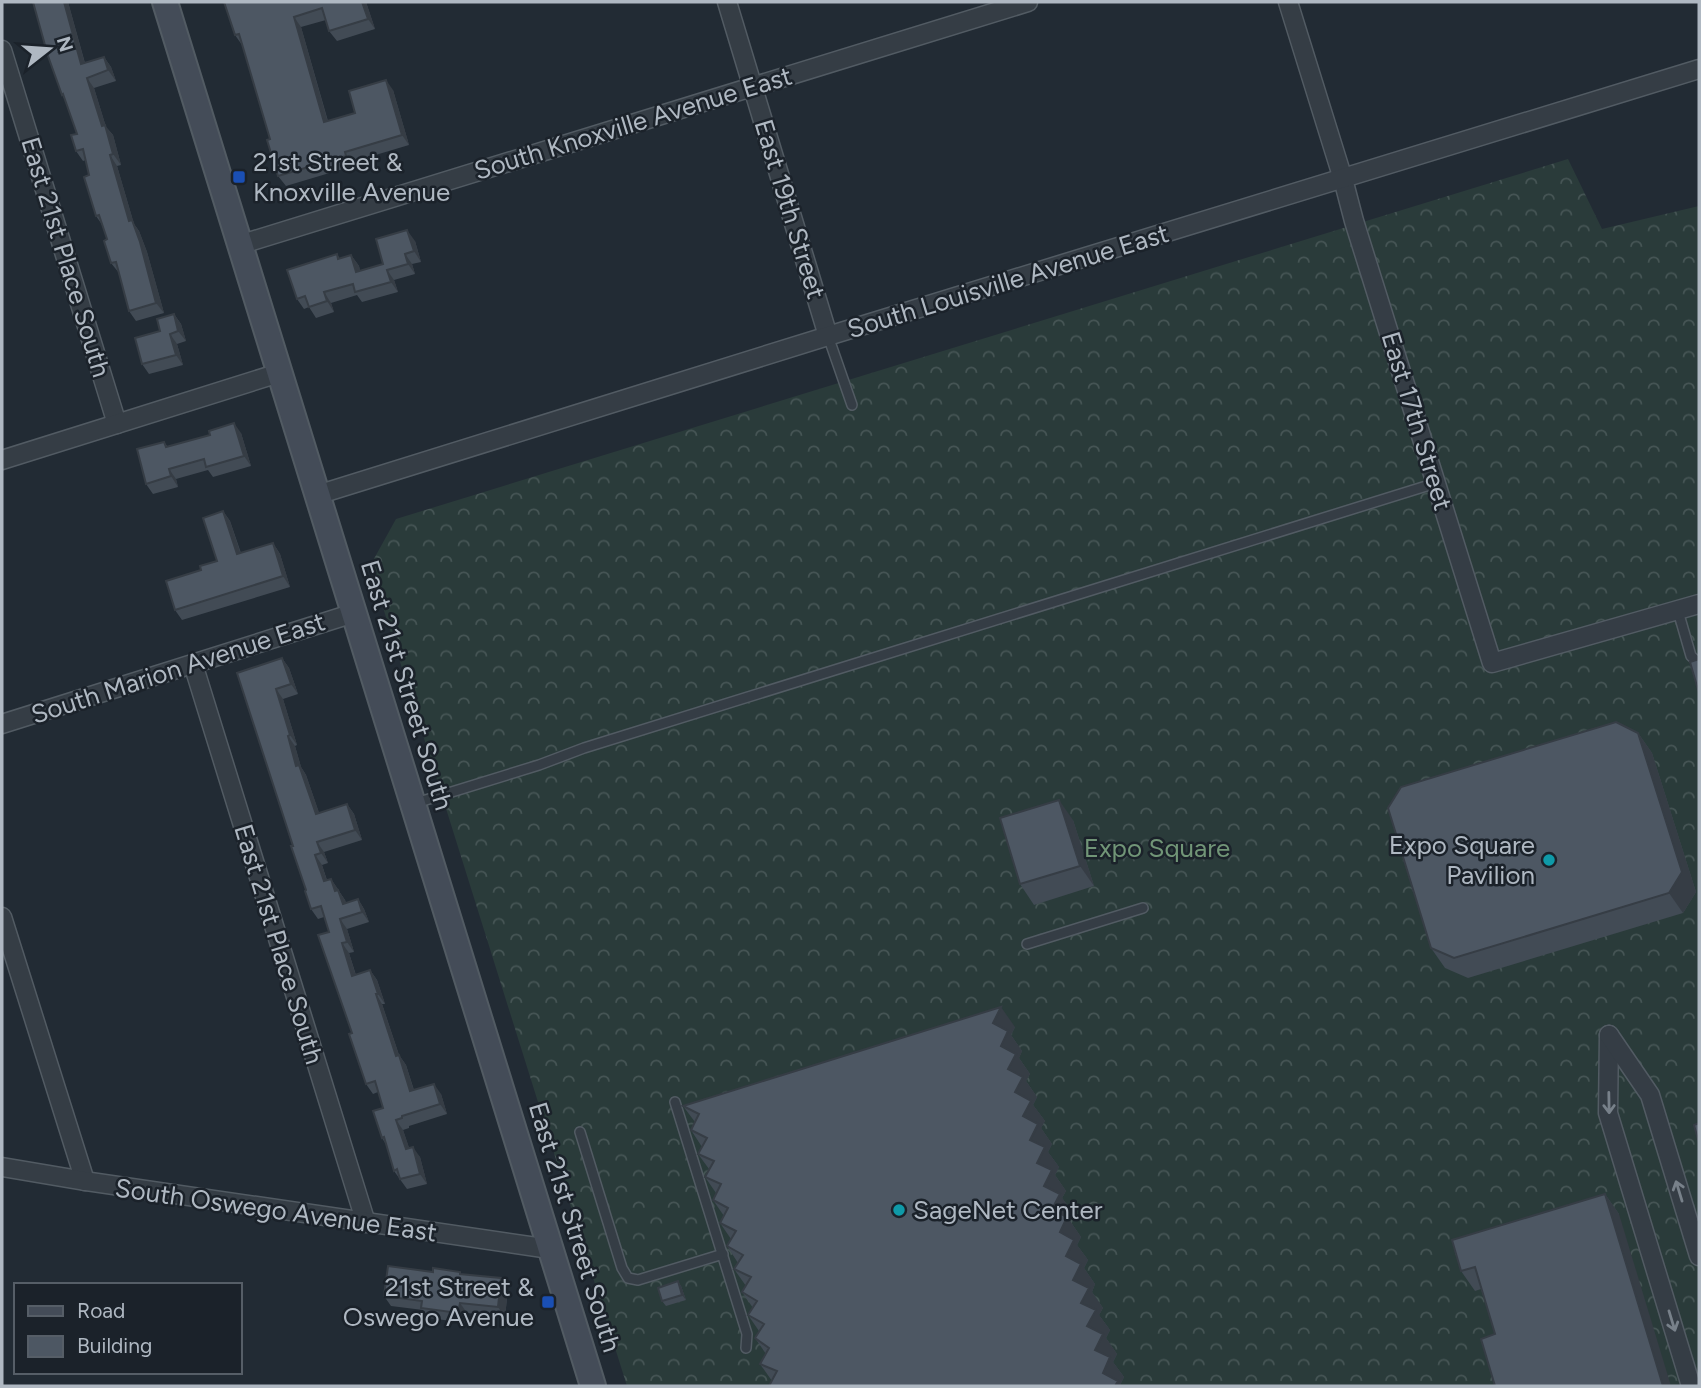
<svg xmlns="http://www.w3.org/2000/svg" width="1701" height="1388" viewBox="0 0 1701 1388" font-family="Figtree,sans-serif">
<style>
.forest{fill:url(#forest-crowns)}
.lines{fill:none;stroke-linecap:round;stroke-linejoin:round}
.lane-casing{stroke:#525b63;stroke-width:12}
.street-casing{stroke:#525b63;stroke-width:21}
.secondary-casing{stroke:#525b63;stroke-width:28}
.lane{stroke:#353d45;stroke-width:9}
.street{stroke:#353d45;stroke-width:18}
.secondary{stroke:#444c58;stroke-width:24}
.wall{fill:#424b55}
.shaded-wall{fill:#363d45}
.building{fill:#4d5763;stroke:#363d45;stroke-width:2}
.oneway{stroke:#78818a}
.transit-dot{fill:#1a4fb4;stroke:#1b222a;stroke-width:2.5}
.culture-dot{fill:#0f9aa8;stroke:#1b222a;stroke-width:2.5}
.labels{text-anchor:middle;stroke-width:5;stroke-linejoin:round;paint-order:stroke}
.street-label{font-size:26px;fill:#afb8c2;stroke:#1b222a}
.poi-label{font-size:26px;fill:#afb8c2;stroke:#1b222a;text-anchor:start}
.park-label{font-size:26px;fill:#719577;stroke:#1b222a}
</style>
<defs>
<pattern id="forest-crowns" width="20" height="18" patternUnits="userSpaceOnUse" patternTransform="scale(1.75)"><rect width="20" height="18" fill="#2a3b3a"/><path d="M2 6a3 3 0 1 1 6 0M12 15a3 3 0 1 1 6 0" fill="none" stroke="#465555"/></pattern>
</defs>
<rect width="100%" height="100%" fill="#222b34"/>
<polygon class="forest" points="1568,159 1602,229 1699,206 1699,1386 627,1386 370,566 396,519"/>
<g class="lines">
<g class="lane-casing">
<g id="lane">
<polyline points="828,336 852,405"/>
<polyline points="1678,611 1691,656 1699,663"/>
<polyline points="416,803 539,765 584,748 1436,483"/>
<polyline points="1027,944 1143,908"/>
<polyline points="675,1102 747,1334 746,1348"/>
<polyline points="580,1132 622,1268 628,1278 638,1280 723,1254"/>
</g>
</g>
<g class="street-casing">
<g id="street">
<polyline points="727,2 828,336"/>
<polyline points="1288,2 1343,179 1354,221 1492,663 1699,604"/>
<polyline points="2,50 117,424"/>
<polyline points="239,245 1028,2"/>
<polyline points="2,460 279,373"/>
<polyline points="317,495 828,336 1699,69"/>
<polyline points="193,664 366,1223"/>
<polyline points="2,724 354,613"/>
<polyline points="2,917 85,1181"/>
<polyline points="1609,1035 1608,1113 1691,1386"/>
<polyline points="1609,1035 1650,1095 1699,1256"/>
<polyline points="2,1167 85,1181 550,1249"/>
</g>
</g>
<g class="secondary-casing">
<polyline id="secondary" points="165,2 593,1386"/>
</g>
<use href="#lane" class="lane"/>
<use href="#street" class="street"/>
<use href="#secondary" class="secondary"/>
</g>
<g class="wall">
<polygon points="33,2 68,2 85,63 104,57 111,67 116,81 94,88 106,127 113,135 121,165 117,166 134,224 139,231 147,252 164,313 136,321 129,311 119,273 111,263 107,239 103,226 96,216 89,175 86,160 83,161 76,151 77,134 65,100 62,95"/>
<polygon points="224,2 366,2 375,29 337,41 329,31 326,20 301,27 328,121 355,113 393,90 409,145 352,162 353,166 286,186 278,176 270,139 242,45 235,35"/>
<polygon points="415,241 421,262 412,264 415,274 394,280 398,292 362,302 357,295 331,303 334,312 316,318 309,307 304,309 297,299 337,254 340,259 351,255 359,266 360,271 383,264"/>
<polygon points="174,314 181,324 186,341 177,344 183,365 149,374 142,364 160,331"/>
<polygon points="241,433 251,466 213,477 208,470 176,479 178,487 153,494 146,484 164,442 168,447 210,435"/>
<polygon points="223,511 230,521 241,553 273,543 280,554 290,587 182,620 175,610 201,570 217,561"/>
<polygon points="282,658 289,668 298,694 283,699 297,745 295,746 301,767 306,775 319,813 347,804 354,814 362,840 324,852 328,863 322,865 327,880 331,879 345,900 346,903 358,899 364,909 369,922 347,929 354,952 349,953 356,975 370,970 377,980 385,1004 382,1004 399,1055 406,1065 414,1090 441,1094 447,1114 409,1126 409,1128 403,1130 409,1148 420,1157 427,1184 407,1189 394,1171 387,1146 382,1138 383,1108 378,1092 373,1094 366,1084 352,1033 329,932 324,917 318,919 311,909 293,846 237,673"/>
<polygon points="1638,733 1652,753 1696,892 1683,913 1468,978 1445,968 1431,948"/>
<polygon points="1073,820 1094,886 1034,905 1020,884"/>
<polygon points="1015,1027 1011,1035 1022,1051 1019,1058 1030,1074 1026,1081 1037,1097 1033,1105 1045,1121 1041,1128 1052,1144 1048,1152 1059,1167 1055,1175 1066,1191 1062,1198 1074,1214 1070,1221 1081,1237 1077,1245 1088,1260 1084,1268 1095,1284 1092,1292 1103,1308 1099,1315 1110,1330 1106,1338 1117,1354 1113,1362 1124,1377 1120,1385 1122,1386 769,1386 772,1381 760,1364 766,1354 755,1338 759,1331 748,1315 753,1308 742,1292 746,1286 734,1269 738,1263 727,1246 731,1239 720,1223 724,1216 713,1200 716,1193 705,1177 709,1169 698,1154 702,1147 691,1130 695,1122 683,1106"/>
<polygon points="1605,1194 1619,1214 1495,1334 1481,1289 1475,1291 1461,1271"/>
<polygon points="433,1272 462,1274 508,1289 505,1317 467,1313 466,1323 429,1318 423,1310 391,1306 384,1296"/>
<polygon points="678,1281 681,1286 686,1300 666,1306 662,1301"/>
</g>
<g class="shaded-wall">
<polygon points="64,2 68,2 88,75 81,64"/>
<polygon points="362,2 366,2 375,29 368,19"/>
<polygon points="294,17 301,27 331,133 324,122"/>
<polygon points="104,57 111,67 116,81 108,70"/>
<polygon points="87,78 94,88 106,127 113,135 121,165 113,154 102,126"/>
<polygon points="386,80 393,90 409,145 402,135"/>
<polygon points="110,155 117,166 134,224 139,231 147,252 164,313 156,303 129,221"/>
<polygon points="407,230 415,241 421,262 414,251"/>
<polygon points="405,254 412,264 415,274 408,264"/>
<polygon points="351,255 359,266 363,282 356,272"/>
<polygon points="387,270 394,280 398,292 391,282"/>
<polygon points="324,292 331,303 334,312 327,301"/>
<polygon points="174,314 181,324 186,341 178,331"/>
<polygon points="170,334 177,344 183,365 176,355"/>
<polygon points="234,423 241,433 251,466 244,456"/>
<polygon points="169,469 176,479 178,487 171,476"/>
<polygon points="223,511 230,521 244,564 237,554"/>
<polygon points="273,543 280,554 290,587 283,576"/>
<polygon points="282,658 289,668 298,694 291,684"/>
<polygon points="276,689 283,699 297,745 290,735"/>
<polygon points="1638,733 1652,753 1696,892 1683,913 1669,893"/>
<polygon points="288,736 295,746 301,767 306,775 323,824 316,814 296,766"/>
<polygon points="1059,800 1073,820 1094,886 1080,866"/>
<polygon points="347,804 354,814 362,840 355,830"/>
<polygon points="317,842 324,852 328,863 321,853"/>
<polygon points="315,855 322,865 330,891 324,881"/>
<polygon points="331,879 338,889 342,901 335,891"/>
<polygon points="338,890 345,900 350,914 343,904"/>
<polygon points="358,899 364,909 369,922 362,912"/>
<polygon points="340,919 347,929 354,952 347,942"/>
<polygon points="342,943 349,953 359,986 352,976"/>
<polygon points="370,970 377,980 385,1004 378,994"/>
<polygon points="376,994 382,1004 399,1055 406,1065 417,1101 410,1091 396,1056"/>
<polygon points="1001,1007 1015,1027 1011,1035 1022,1051 1019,1058 1030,1074 1026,1081 1037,1097 1033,1105 1045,1121 1041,1128 1052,1144 1048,1152 1059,1167 1055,1175 1066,1191 1062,1198 1074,1214 1070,1221 1081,1237 1077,1245 1088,1260 1084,1268 1095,1284 1092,1292 1103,1308 1099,1315 1110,1330 1106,1338 1117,1354 1113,1362 1124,1377 1120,1385 1122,1386 1112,1386 1103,1373 1095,1350 1060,1232 1044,1186 993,1023"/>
<polygon points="434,1084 441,1094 447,1114 440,1104"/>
<polygon points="396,1120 403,1130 413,1159 406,1149"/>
<polygon points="413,1147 420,1157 427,1184 420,1174"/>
<polygon points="1605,1194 1619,1214 1671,1386 1663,1386"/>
<polygon points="501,1278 508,1289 505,1317 498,1307"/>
<polygon points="678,1281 681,1286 686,1300 682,1295"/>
<polygon points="460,1303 467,1313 466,1323 458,1313"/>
</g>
<g class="building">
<polygon points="33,2 64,2 81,64 104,57 108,70 87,78 102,126 105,125 113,154 110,155 129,221 132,220 140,242 156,303 129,311 116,262 111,263 104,241 107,239 99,215 96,216 84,177 89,175 83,149 76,151 71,135 77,134 63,94 62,95 48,56"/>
<polygon points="224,2 362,2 368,19 329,31 322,8 294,17 324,122 355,113 349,91 386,80 402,135 345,152 346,156 278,176 267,140 270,139 239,34 235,35"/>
<polygon points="407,230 414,251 405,254 408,264 387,270 391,282 355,292 353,284 324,292 327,301 309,307 305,296 297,299 287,270 337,254 338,259 351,255 356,272 383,264 376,239"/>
<polygon points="174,314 178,331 170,334 176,355 142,364 135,338 160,331 157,319"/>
<polygon points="234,423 244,456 206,467 204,459 169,469 171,476 146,484 137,449 164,442 166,447 210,435 209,431"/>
<polygon points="223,511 237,554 273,543 283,576 175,610 166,581 201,570 200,566 217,561 203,518"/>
<polygon points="282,658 291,684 276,689 290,735 288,736 296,766 299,765 316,814 347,804 355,830 317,842 321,853 315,855 324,881 331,879 335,891 338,890 343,904 358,899 362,912 340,919 347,942 342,943 352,976 370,970 378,994 376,994 396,1056 399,1055 410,1091 434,1084 440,1104 402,1116 402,1118 396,1120 406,1149 413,1147 420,1174 400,1179 397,1169 394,1171 384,1137 382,1138 373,1111 383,1108 375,1081 366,1084 349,1034 352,1033 318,935 329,932 321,906 311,909 305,891 306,890 291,846 293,846 237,673"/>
<polygon points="1699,659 1699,693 1690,662"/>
<polygon points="1616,722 1638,733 1682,872 1669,893 1454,958 1431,948 1388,808 1401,787"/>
<polygon points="1059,800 1080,866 1020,884 1000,818"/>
<polygon points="1001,1007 993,1023 1008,1031 1001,1046 1016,1054 1008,1069 1023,1077 1015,1092 1031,1101 1023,1116 1038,1124 1030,1140 1045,1147 1037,1163 1052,1170 1044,1186 1060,1194 1052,1209 1067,1217 1060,1232 1074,1240 1066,1256 1081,1264 1073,1280 1089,1288 1081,1303 1096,1310 1087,1326 1103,1334 1095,1350 1110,1357 1103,1373 1118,1381 1115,1386 769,1386 777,1371 760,1364 769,1348 755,1338 764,1324 748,1315 757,1301 742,1292 751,1277 734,1269 743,1255 727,1246 736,1231 720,1223 728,1208 713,1200 721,1184 705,1177 714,1161 698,1154 707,1138 691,1130 699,1114 683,1106"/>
<polygon points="1699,1123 1699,1143 1694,1125"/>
<polygon points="1605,1194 1663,1386 1495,1386 1481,1339 1495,1334 1475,1267 1461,1271 1452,1240"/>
<polygon points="388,1266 433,1272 433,1268 460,1272 460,1274 501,1278 498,1307 460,1303 458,1313 421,1308 422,1301 384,1296"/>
<polygon points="678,1281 682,1295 662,1301 658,1288"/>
</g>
<defs><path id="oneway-shaft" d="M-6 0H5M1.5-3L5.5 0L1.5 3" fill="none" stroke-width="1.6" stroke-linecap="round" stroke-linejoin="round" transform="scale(1.75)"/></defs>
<g class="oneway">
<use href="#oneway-shaft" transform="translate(1609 1103) rotate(89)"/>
<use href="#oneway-shaft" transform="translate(1679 1191) rotate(-107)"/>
<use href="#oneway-shaft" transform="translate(1672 1321) rotate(73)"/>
</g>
<g class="transit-dot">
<rect x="232" y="170" width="14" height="14" rx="3.5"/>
<rect x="541" y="1295" width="14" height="14" rx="3.5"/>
</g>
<g class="culture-dot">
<circle cx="1549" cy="860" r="7"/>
<circle cx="899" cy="1210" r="7"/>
</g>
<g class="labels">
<g class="street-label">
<text transform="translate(633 123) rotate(-17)" y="9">South Knoxville Avenue East</text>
<text transform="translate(790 209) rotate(73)" y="9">East 19th Street</text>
<text transform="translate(66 257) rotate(73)" y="9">East 21st Place South</text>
<text transform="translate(1008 281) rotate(-17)" y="9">South Louisville Avenue East</text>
<text transform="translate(1417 421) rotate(73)" y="9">East 17th Street</text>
<text transform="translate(178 668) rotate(-18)" y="9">South Marion Avenue East</text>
<text transform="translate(407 685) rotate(73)" y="9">East 21st Street South</text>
<text transform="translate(279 944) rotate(73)" y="9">East 21st Place South</text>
<text transform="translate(276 1210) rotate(8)" y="9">South Oswego Avenue East</text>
<text transform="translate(575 1227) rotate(73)" y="9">East 21st Street South</text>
</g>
<g class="poi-label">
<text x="253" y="171">21st Street &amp;<tspan x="253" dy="30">Knoxville Avenue</tspan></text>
<text x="1535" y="854" text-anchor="end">Expo Square<tspan x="1535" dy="30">Pavilion</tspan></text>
<text x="913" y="1219">SageNet Center</text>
<text x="534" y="1296" text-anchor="end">21st Street &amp;<tspan x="534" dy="30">Oswego Avenue</tspan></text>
</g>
<g class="park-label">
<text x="1157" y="857">Expo Square</text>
</g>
</g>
<rect width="1701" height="1388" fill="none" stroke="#afb8c2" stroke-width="7"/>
<rect x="14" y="1283" width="228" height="91" fill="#1b222a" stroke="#565e67" stroke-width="2"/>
<rect x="28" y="1306" width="35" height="10" fill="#444c58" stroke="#565e67" stroke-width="2"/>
<text x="77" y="1318" font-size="21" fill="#afb8c2">Road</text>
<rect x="28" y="1336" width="35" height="21" fill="#4d5763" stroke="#565e67" stroke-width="2"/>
<text x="77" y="1353" font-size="21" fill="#afb8c2">Building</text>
<g transform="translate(49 49) rotate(73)" stroke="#1b222a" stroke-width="5" paint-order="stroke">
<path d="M0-5L12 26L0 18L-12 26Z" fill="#afb8c2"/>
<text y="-10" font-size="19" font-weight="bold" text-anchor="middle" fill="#afb8c2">N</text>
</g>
</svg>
